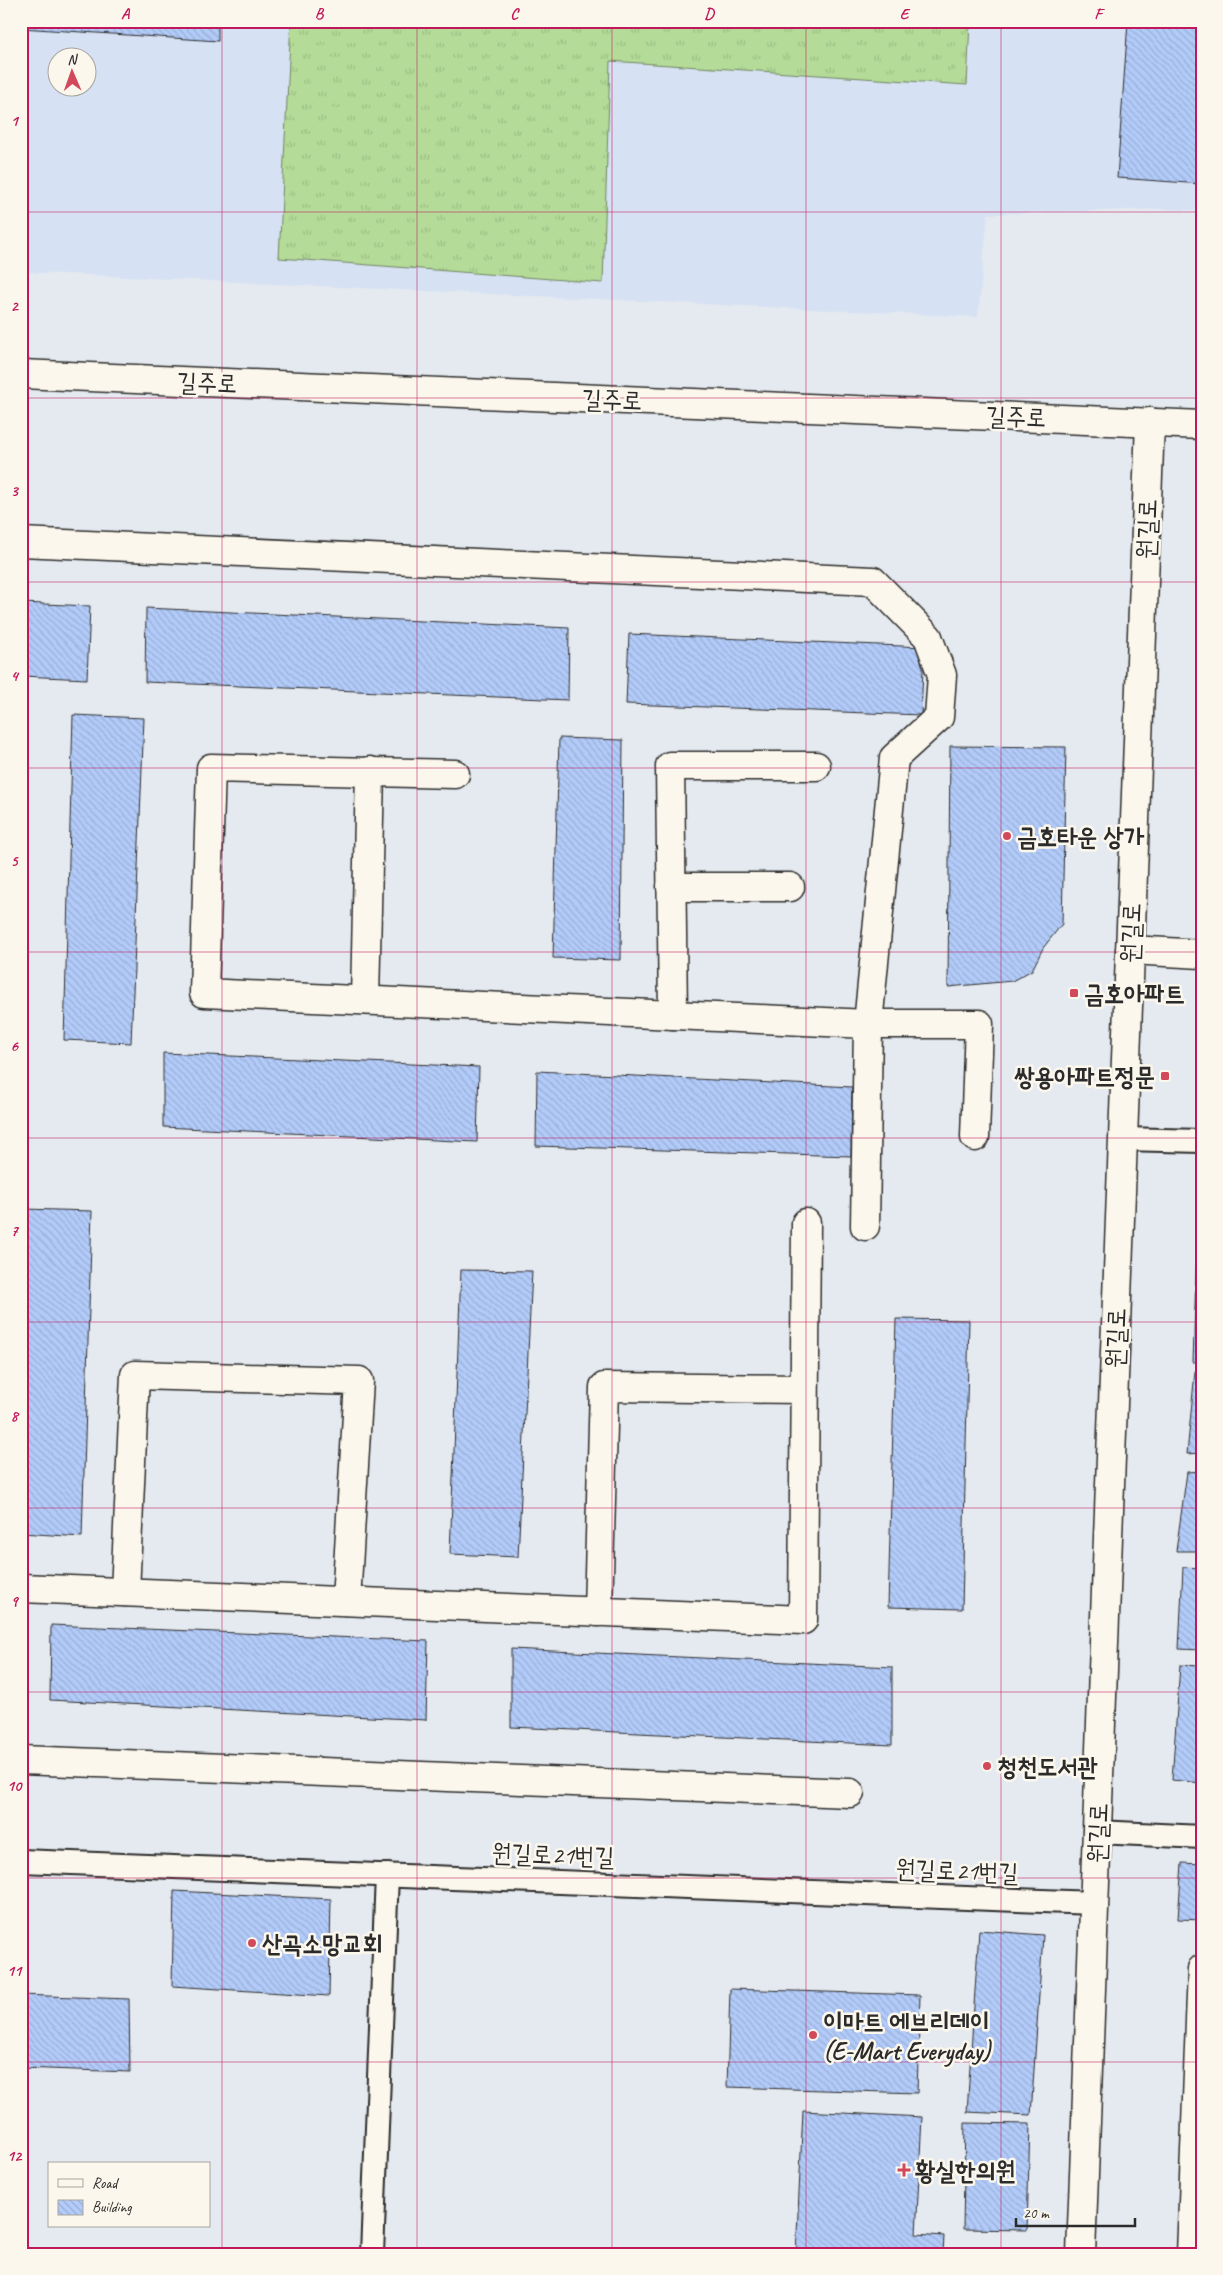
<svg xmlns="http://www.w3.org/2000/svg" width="1223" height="2275" viewBox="0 0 1223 2275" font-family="Caveat,'Poor Story',sans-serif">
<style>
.built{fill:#d6e1f3;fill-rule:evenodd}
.grass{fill:url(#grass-tufts);stroke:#708462}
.building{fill:url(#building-back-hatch);stroke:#2b2b2b}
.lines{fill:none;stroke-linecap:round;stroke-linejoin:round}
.lane-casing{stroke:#2b2b2b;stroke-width:26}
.street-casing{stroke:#2b2b2b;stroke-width:31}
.secondary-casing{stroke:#2b2b2b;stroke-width:31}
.lane{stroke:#fbf7ec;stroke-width:22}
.street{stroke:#fbf7ec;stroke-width:28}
.secondary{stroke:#fbf7ec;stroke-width:28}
.grid{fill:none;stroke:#c2185b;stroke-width:1;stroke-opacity:0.55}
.poi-dot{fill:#d1495b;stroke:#fbf7ec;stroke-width:2}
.labels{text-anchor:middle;stroke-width:5;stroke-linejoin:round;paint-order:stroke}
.street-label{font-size:25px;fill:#2b2b2b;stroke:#fbf7ec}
.poi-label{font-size:25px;font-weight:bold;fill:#2b2b2b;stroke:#fbf7ec;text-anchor:start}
.neatline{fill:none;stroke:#c2185b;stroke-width:2}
.grid-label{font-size:16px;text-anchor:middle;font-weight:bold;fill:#c2185b}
</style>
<defs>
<pattern id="grass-tufts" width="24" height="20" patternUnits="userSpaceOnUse" patternTransform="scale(1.25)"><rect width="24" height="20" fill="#b4dc98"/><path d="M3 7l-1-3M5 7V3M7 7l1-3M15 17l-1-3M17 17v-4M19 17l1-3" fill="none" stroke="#9bbd83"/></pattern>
<pattern id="building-back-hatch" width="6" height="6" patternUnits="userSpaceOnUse" patternTransform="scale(1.25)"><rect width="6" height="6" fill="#b2cbf9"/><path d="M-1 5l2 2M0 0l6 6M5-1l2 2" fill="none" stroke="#99aed6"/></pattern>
</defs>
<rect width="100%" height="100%" fill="#e5eaf0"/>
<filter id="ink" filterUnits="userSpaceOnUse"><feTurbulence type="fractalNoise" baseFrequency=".02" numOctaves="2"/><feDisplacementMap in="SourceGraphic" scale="10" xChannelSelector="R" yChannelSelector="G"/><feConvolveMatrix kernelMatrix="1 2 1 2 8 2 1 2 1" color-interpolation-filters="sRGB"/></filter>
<g filter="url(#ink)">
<path class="built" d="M21,21H1202V211L1165,209L988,214L978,317L21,272ZM58,58H88V88H58Z"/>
<polygon class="grass" points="291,21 970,21 967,85 610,61 603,283 279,258"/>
<g class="building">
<polygon points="21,21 218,21 218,41 21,28"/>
<polygon points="1128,21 1202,21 1202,184 1117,178"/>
<polygon points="21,603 90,606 87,679 21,676"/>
<polygon points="146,608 569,628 568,700 145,682"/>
<polygon points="629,634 924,647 921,715 626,704"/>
<polygon points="73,715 144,718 131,1043 64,1040"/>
<polygon points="559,738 623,740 621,960 553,958"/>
<polygon points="950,746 1066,747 1062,924 1043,948 1032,970 1012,981 948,987"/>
<polygon points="163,1053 479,1067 477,1142 163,1127"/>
<polygon points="537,1071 852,1087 851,1156 536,1146"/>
<polygon points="1200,1161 1202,1161 1202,1362 1193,1362"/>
<polygon points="24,1209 92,1211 82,1537 21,1533 21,1269"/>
<polygon points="461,1270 532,1271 518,1557 450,1554"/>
<polygon points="896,1319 969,1320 962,1609 888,1607"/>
<polygon points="1195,1371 1202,1371 1202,1453 1187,1454"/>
<polygon points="1202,1471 1202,1551 1176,1551 1187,1472"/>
<polygon points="1183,1567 1202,1568 1202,1650 1179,1649"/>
<polygon points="51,1625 428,1641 426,1720 50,1700"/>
<polygon points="511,1649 892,1667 892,1745 511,1727"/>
<polygon points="1180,1665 1202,1666 1202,1783 1172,1780"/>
<polygon points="1182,1863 1202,1864 1202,1920 1178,1919"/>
<polygon points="174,1891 331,1899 329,1996 172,1986"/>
<polygon points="979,1930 1043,1935 1031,2115 967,2112"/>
<polygon points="730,1989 920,1995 917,2093 727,2087"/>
<polygon points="21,1995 129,1999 130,2072 21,2068"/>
<polygon points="803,2111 922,2117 916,2234 944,2236 943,2254 796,2254"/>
<polygon points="965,2123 1030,2124 1027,2230 963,2229"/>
</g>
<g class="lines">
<g class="lane-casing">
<g id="lane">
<polyline points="1123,1139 1202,1141"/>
<polyline points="1097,1832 1202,1837"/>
<polyline points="21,1861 1094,1903"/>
<polyline points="372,2254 387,1875"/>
</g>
</g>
<g class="street-casing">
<g id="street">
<polyline points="21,542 873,581 928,637 942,675 939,717 894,758 868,1024 865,1226"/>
<polyline points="455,774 211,768 204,993 868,1024 979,1024 975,1137"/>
<polyline points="671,887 790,887"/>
<polyline points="1130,950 1202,954"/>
<polyline points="365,1000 370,771"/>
<polyline points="673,1015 670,766 816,766"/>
<polyline points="21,1588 803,1620 806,1223"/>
<polyline points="125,1592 135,1375 359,1381 346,1601"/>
<polyline points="598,1612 604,1387 804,1389"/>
<polyline points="21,1760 850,1793"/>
<polyline points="1191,2254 1202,1969"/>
</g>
</g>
<g class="secondary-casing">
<g id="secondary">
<polyline points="21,374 1202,425"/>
<polyline points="1081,2254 1150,422"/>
</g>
</g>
<use href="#lane" class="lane"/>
<use href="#street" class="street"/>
<use href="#secondary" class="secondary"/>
</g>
</g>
<path class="grid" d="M222,21V2254M417,21V2254M612,21V2254M806,21V2254M1001,21V2254M21,212H1202M21,398H1202M21,582H1202M21,768H1202M21,952H1202M21,1138H1202M21,1322H1202M21,1508H1202M21,1692H1202M21,1878H1202M21,2062H1202"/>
<g class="poi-dot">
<circle cx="1007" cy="836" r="5"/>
<rect x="1069" y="988" width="10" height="10" rx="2.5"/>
<rect x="1160" y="1071" width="10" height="10" rx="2.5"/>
<circle cx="987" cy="1766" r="5"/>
<circle cx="252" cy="1943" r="5"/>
<circle cx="813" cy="2035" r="5"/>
<path d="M901.5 2162.5h5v5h5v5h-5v5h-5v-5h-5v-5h5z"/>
</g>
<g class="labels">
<g class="street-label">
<text transform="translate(207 382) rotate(2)" y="9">길주로</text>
<text transform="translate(612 399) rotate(2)" y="9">길주로</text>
<text transform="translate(1016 416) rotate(2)" y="9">길주로</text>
<text transform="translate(1146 529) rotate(-88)" y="9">원길로</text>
<text transform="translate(1130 933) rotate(-88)" y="9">원길로</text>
<text transform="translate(1115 1338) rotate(-88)" y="9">원길로</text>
<text transform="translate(1097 1833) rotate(-88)" y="9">원길로</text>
<text transform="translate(553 1854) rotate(2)" y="9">원길로21번길</text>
<text transform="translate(957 1870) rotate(2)" y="9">원길로21번길</text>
</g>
<g class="poi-label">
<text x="1017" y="845">금호타운 상가</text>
<text x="1084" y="1002">금호아파트</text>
<text x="1155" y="1085" text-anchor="end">쌍용아파트정문</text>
<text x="997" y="1775">청천도서관</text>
<text x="262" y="1952">산곡소망교회</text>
<text x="823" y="2030">이마트 에브리데이<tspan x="823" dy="29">(E-Mart Everyday)</tspan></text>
<text x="915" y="2179">황실한의원</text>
</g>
</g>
<rect width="1223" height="2275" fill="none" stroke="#fbf7ec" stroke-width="55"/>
<rect x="48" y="2162" width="162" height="65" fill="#fbf7ec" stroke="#a8a59f"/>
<rect x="58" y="2179" width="25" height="8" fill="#fbf7ec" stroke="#a8a59f"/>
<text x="92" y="2188" font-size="15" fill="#2b2b2b">Road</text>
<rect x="58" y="2200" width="25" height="15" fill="url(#building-back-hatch)" stroke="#a8a59f"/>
<text x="92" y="2212" font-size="15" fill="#2b2b2b">Building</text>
<g transform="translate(72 72) rotate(358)"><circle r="24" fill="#fbf7ec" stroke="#a8a59f"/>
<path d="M0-4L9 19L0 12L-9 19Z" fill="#d1495b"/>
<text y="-8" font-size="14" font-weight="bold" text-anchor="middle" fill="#2b2b2b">N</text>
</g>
<path d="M1016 2218v8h119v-8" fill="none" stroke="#2b2b2b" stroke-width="2.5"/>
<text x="1023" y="2218" font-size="15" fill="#2b2b2b" stroke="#fbf7ec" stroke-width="4" paint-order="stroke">20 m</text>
<rect x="28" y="28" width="1168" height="2220" class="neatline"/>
<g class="grid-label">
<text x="125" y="19">A</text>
<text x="319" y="19">B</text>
<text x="514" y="19">C</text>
<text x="709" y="19">D</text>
<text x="904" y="19">E</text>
<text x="1098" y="19">F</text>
<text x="14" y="126">1</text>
<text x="14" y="311">2</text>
<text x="14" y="496">3</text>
<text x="14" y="681">4</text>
<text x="14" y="866">5</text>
<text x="14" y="1051">6</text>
<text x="14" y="1236">7</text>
<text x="14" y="1421">8</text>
<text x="14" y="1606">9</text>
<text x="14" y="1791">10</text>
<text x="14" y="1976">11</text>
<text x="14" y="2161">12</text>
</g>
</svg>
